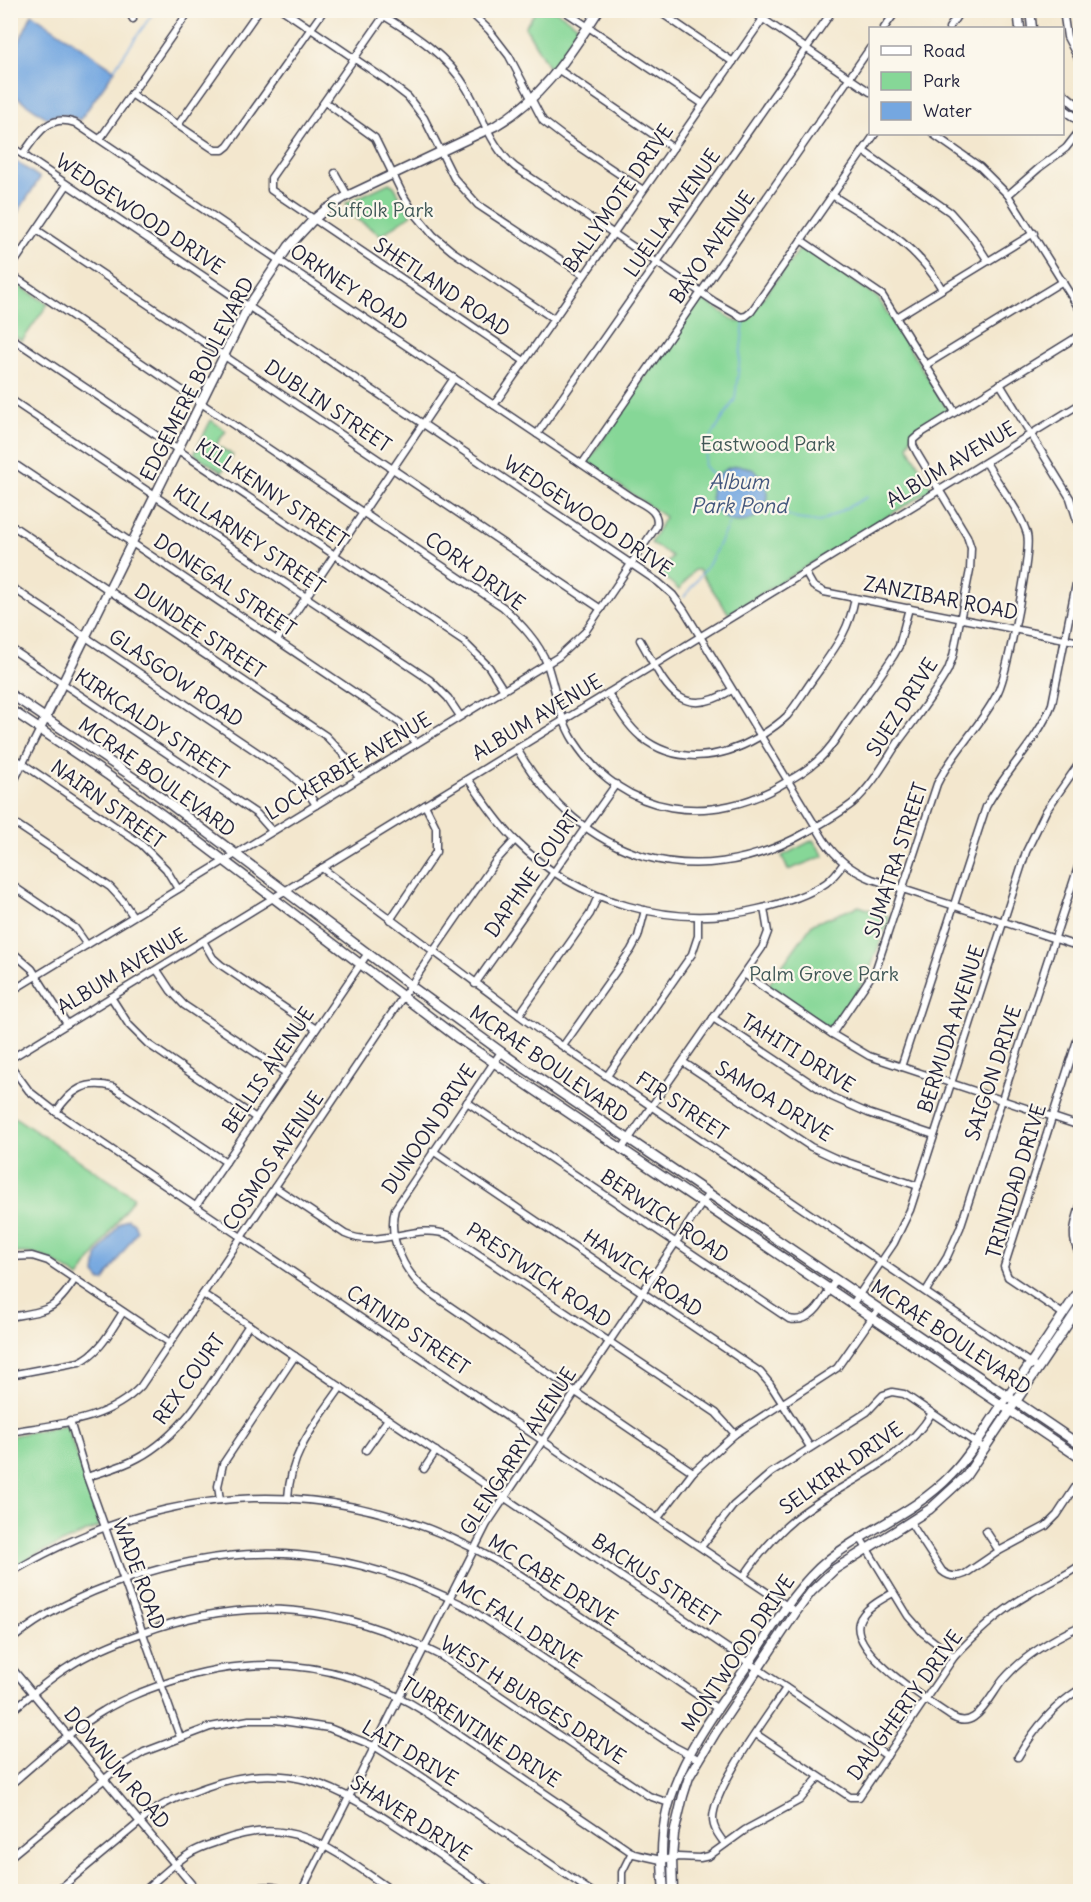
<svg xmlns="http://www.w3.org/2000/svg" width="1091" height="1902" viewBox="0 0 1091 1902" font-family="Delius,sans-serif">
<style>
.green{fill:#86d797;stroke:#547c69;stroke-width:1.5}
.water{fill:#75a7e0;stroke:#4c648e;stroke-width:1.5}
.lines{fill:none;stroke-linecap:round;stroke-linejoin:round}
.stream{stroke:#75a7e0;stroke-width:1.5}
.minor-casing{stroke:#414051;stroke-width:9}
.major-casing{stroke:#414051;stroke-width:11}
.minor{stroke:#fff;stroke-width:6}
.major{stroke:#fff;stroke-width:8}
.labels{text-anchor:middle;stroke-width:4.5;stroke-linejoin:round;paint-order:stroke}
.street-label{font-size:20px;fill:#22223b;stroke:#fbf7ec}
.park-label{font-size:20px;fill:#405857;stroke:#fbf7ec}
.water-label{font-size:21px;font-style:italic;fill:#43577d;stroke:#fbf7ec}
</style>
<rect width="100%" height="100%" fill="#fbf7ec"/>
<filter id="ink" filterUnits="userSpaceOnUse"><feTurbulence type="fractalNoise" baseFrequency=".0167" numOctaves="2"/><feDisplacementMap in="SourceGraphic" scale="12" xChannelSelector="R" yChannelSelector="G"/><feConvolveMatrix kernelMatrix="1 2 1 2 8 2 1 2 1" color-interpolation-filters="sRGB"/></filter>
<filter id="wash" filterUnits="userSpaceOnUse"><feTurbulence type="fractalNoise" baseFrequency=".008" numOctaves="4" result="noise"/><feDisplacementMap in="SourceGraphic" scale="24" xChannelSelector="R" yChannelSelector="G"/><feGaussianBlur stdDeviation="1.35" result="paint"/><feColorMatrix in="noise" values="0 0 0 0 0 0 0 0 0 0 0 0 0 0 0 0 0 1.4 0 .05"/><feComposite in="paint" operator="in"/></filter>
<g filter="url(#wash)">
<rect width="100%" height="100%" fill="#f3e7ce"/>
<g class="green">
<polygon points="556,11 577,25 578,28 551,71 525,27 536,11"/>
<polygon points="389,183 394,186 411,215 381,235 353,217 346,203"/>
<polygon points="802,246 878,298 948,410 912,434 908,446 932,489 729,614 699,570 694,570 679,590 660,573 672,556 651,543 665,517 587,463 671,338 701,298 737,322 745,321"/>
<polygon points="11,280 48,304 22,341 11,333"/>
<polygon points="211,420 226,431 216,445 233,455 222,472 194,454"/>
<polygon points="813,840 824,856 788,870 782,856"/>
<polygon points="859,906 890,917 867,977 834,1026 827,1027 767,987 812,924"/>
<path d="M10,1114L134,1197L79,1278C57,1263 39,1249 11,1254Z"/>
<polygon points="64,1425 67,1426 100,1526 37,1554 11,1569 11,1436"/>
</g>
<g class="water">
<path d="M32,14L115,70L80,120C68,114 59,113 47,118L11,93V59Z"/>
<polygon points="11,158 40,178 11,223"/>
<circle cx="739" cy="494" r="28"/>
<polygon points="127,1219 134,1223 137,1231 104,1281 101,1281 95,1274 97,1256 119,1224"/>
</g>
<g class="lines">
<g class="stream">
<polyline points="114,69 155,10"/>
<polyline points="715,478 704,466 708,442 735,399 744,322"/>
<polyline points="765,505 797,519 820,522 867,497"/>
<polyline points="684,597 709,564 730,521"/>
</g>
</g>
</g>
<g filter="url(#ink)">
<g class="lines">
<g class="minor-casing">
<g id="minor">
<polyline points="128,10 133,19"/>
<polyline points="283,10 386,80 408,97 424,118 454,178 478,205 584,275"/>
<polyline points="388,10 271,178 271,190 524,361"/>
<polyline points="468,10 489,30 509,56 543,121 564,137 643,190"/>
<polyline points="563,10 703,104"/>
<polyline points="657,10 733,62"/>
<polyline points="750,10 870,92"/>
<polyline points="1063,10 1067,37 1080,62"/>
<polyline points="1064,13 1080,11"/>
<path d="M384,16C415,35 448,56 467,89C483,116 490,146 515,167L715,302L741,317L746,316L751,312L875,134"/>
<polyline points="884,28 897,10"/>
<polyline points="949,28 961,10"/>
<polyline points="559,70 673,148"/>
<polyline points="131,94 215,150 223,150 228,146 324,10"/>
<polyline points="325,102 375,138 403,195 413,211 433,235 452,251 554,319"/>
<polyline points="178,125 259,10"/>
<polyline points="933,134 980,167 1008,195 1080,310"/>
<polyline points="100,139 190,10"/>
<path d="M10,146L658,582L673,595L684,610L824,840C836,858 852,871 872,879L1080,947"/>
<polyline points="863,151 950,212 973,238 988,261"/>
<polyline points="335,173 348,196"/>
<path d="M832,195C875,223 916,243 942,289"/>
<polyline points="1008,195 1039,168 1066,148 1080,130"/>
<polyline points="37,230 601,609"/>
<polyline points="801,240 882,295 955,412"/>
<polyline points="10,269 67,185"/>
<path d="M10,274L503,607C520,623 539,642 547,664C556,691 559,717 574,741C623,817 713,828 786,782C797,776 807,770 816,762C829,751 838,736 847,722C863,700 879,678 894,655L899,646L909,608"/>
<polyline points="897,317 1034,233"/>
<polyline points="10,337 464,642 489,667 503,689"/>
<polyline points="926,365 1063,281"/>
<polyline points="1000,384 1070,498 1080,530"/>
<polyline points="10,399 430,680 448,698 460,716"/>
<polyline points="494,405 769,10"/>
<polyline points="537,434 833,10"/>
<polyline points="10,461 400,723 416,743"/>
<polyline points="582,464 870,48"/>
<polyline points="10,524 326,736 344,755 359,778"/>
<polyline points="805,572 813,586 824,592 1080,642"/>
<polyline points="10,586 288,773 305,788 316,805"/>
<polyline points="277,640 454,378"/>
<path d="M640,640C664,681 677,724 732,690"/>
<polyline points="10,648 257,814 272,831"/>
<path d="M608,693C618,709 627,725 641,737C676,765 721,759 757,738C768,731 778,725 787,716C798,703 806,688 816,675C835,648 849,631 855,598"/>
<path d="M517,749C581,860 694,896 807,832C823,823 839,814 853,803C872,786 885,762 899,741C916,718 934,695 948,670L953,656L970,570L971,548L967,536L917,453L913,445V440L920,434L1080,335"/>
<polyline points="10,755 141,844 166,869 178,889"/>
<path d="M468,779C483,800 497,822 515,840C577,903 673,930 758,909C780,904 807,896 826,883C833,878 839,870 844,863"/>
<polyline points="10,789 40,729"/>
<polyline points="10,820 110,887 122,900 133,916"/>
<polyline points="322,868 543,1033 1033,1365"/>
<polyline points="10,884 75,928 87,945"/>
<polyline points="390,920 436,852 436,827 425,805"/>
<polyline points="203,941 213,958 221,965 316,1029"/>
<polyline points="10,950 32,969 67,1024"/>
<polyline points="157,970 171,991 184,1005 286,1073"/>
<polyline points="744,974 832,1034 869,1056 1080,1126"/>
<polyline points="475,984 616,784"/>
<path d="M10,992L558,657L585,632L656,527C661,511 644,505 632,498L75,123C48,113 36,136 23,154"/>
<polyline points="111,997 129,1025 148,1044 256,1118"/>
<polyline points="519,1015 590,914 598,896"/>
<polyline points="713,1018 832,1097 868,1113 934,1135"/>
<path d="M832,1034L876,969L937,784C953,751 982,725 998,692C1007,673 1032,552 1027,534C1021,512 997,483 986,462"/>
<polyline points="563,1046 631,950 638,937 645,910"/>
<path d="M501,1052L395,1209C387,1238 405,1275 429,1292L693,1472"/>
<polyline points="10,1059 1080,404"/>
<polyline points="683,1062 811,1147 835,1158 918,1186"/>
<polyline points="10,1065 29,1091 56,1112 796,1612"/>
<path d="M901,1067L986,807C1005,771 1037,742 1052,704L1080,564"/>
<polyline points="607,1076 692,954 698,936 698,917"/>
<path d="M467,1102L789,1319C814,1325 825,1296 836,1279"/>
<path d="M56,1112C71,1090 85,1080 113,1087L226,1162"/>
<polyline points="621,1150 762,948 768,932 764,908"/>
<polyline points="433,1151 760,1372 770,1384 810,1447"/>
<path d="M275,1187L345,1234C380,1250 416,1221 451,1236L716,1413L735,1434"/>
<polyline points="196,1206 368,953"/>
<path d="M1080,1206C1075,1223 1069,1238 1080,1255"/>
<polyline points="10,1257 32,1256 48,1261 170,1343"/>
<polyline points="926,1291 947,1257 960,1228 1080,861"/>
<polyline points="203,1294 887,1756"/>
<polyline points="852,1305 894,1243 910,1210 1026,852 1046,811 1080,762"/>
<polyline points="1063,1314 1008,1277 1004,1267 1080,1031"/>
<path d="M10,1317C47,1310 54,1312 75,1279"/>
<path d="M10,1375L79,1362C100,1353 111,1330 123,1312"/>
<polyline points="70,1421 87,1477 180,1737"/>
<path d="M10,1432C56,1424 107,1422 141,1386L433,952L495,862L515,840"/>
<polyline points="366,1450 388,1419"/>
<polyline points="424,1469 436,1451"/>
<path d="M87,1477C104,1471 122,1467 138,1458C190,1430 217,1372 249,1325"/>
<path d="M288,1498C290,1452 316,1423 341,1387"/>
<polyline points="220,1500 218,1486 223,1464 295,1356"/>
<polyline points="658,1518 693,1472 735,1434 837,1368 879,1308"/>
<path d="M910,1522L942,1571C949,1577 956,1578 965,1574L999,1551L1046,1526L1057,1515L1080,1480"/>
<polyline points="986,1531 999,1551"/>
<polyline points="861,1539 908,1616 923,1633 954,1657"/>
<polyline points="701,1547 733,1506 771,1473 867,1412 883,1395 892,1392 904,1394 985,1449"/>
<path d="M10,1573C168,1479 338,1471 499,1562C526,1577 552,1597 578,1614C625,1646 671,1677 718,1709"/>
<path d="M744,1576C759,1554 776,1534 797,1517C843,1481 900,1465 932,1413"/>
<path d="M893,1593C882,1599 863,1609 859,1622C850,1653 930,1702 952,1717C959,1721 967,1722 974,1717C986,1709 994,1691 1003,1680C1024,1655 1052,1639 1080,1626"/>
<path d="M10,1641C45,1612 85,1593 127,1579C250,1537 352,1548 467,1607L675,1747L698,1759"/>
<polyline points="10,1666 198,1892"/>
<path d="M10,1712C29,1697 47,1680 68,1667C91,1652 116,1642 142,1633C247,1594 343,1605 441,1656L649,1796L669,1803"/>
<path d="M756,1734L850,1797H859L954,1657C977,1632 1001,1610 1031,1593C1047,1583 1065,1577 1080,1565"/>
<path d="M1018,1757C1034,1729 1053,1706 1080,1689"/>
<path d="M10,1785C40,1760 69,1731 103,1711C124,1698 146,1690 169,1682C262,1651 348,1662 430,1715L634,1854L661,1860L678,1857L700,1858L709,1856L745,1830L800,1800L819,1777"/>
<path d="M725,1844C720,1837 713,1829 713,1819C713,1788 768,1716 786,1688"/>
<polyline points="10,1857 118,1768 144,1752 210,1727 249,1720 276,1720 329,1728 374,1746 412,1770 592,1892"/>
<path d="M56,1892L152,1812C168,1800 187,1794 206,1787C288,1757 338,1787 406,1832C435,1852 464,1872 493,1892"/>
<path d="M143,1892C158,1879 173,1864 189,1854C199,1847 212,1844 223,1840C296,1813 336,1853 394,1892"/>
<path d="M242,1892C259,1886 273,1884 289,1892"/>
<polyline points="301,1892 487,1524 709,1193"/>
<polyline points="622,1892 622,1872 632,1852"/>
</g>
</g>
<g class="major-casing">
<g id="major">
<polyline points="1018,10 1020,28"/>
<polyline points="1030,10 1032,28"/>
<polyline points="1062,93 1080,108"/>
<polyline points="1062,108 1080,121"/>
<polyline points="10,694 143,784 415,989 518,1064 1080,1445"/>
<polyline points="10,709 109,776 185,831 459,1039 1080,1458"/>
<path d="M40,729L248,307L289,246L313,220L325,210L345,197L495,126C544,97 568,57 599,10"/>
<path d="M664,1892C661,1859 660,1829 671,1797C687,1747 721,1704 751,1660C774,1626 795,1587 828,1560C867,1529 916,1512 951,1475C970,1456 984,1431 999,1409C1027,1369 1054,1329 1080,1289"/>
<polyline points="673,1892 672,1858 674,1834 683,1796 689,1777 716,1732 796,1612 811,1592 835,1569 930,1509 966,1476 1080,1306"/>
</g>
</g>
<use href="#minor" class="minor"/>
<use href="#major" class="major"/>
</g>
</g>
<g class="labels">
<g class="street-label">
<text transform="translate(618 198) rotate(-55)" y="7">BALLYMOTE DRIVE</text>
<text transform="translate(672 213) rotate(-55)" y="7">LUELLA AVENUE</text>
<text transform="translate(140 214) rotate(34)" y="7">WEDGEWOOD DRIVE</text>
<text transform="translate(712 247) rotate(-55)" y="7">BAYO AVENUE</text>
<text transform="translate(349 287) rotate(34)" y="7">ORKNEY ROAD</text>
<text transform="translate(442 287) rotate(34)" y="7">SHETLAND ROAD</text>
<text transform="translate(197 379) rotate(-63)" y="7">EDGEMERE BOULEVARD</text>
<text transform="translate(328 406) rotate(34)" y="7">DUBLIN STREET</text>
<text transform="translate(951 464) rotate(-31)" y="7">ALBUM AVENUE</text>
<text transform="translate(272 493) rotate(34)" y="7">KILLKENNY STREET</text>
<text transform="translate(588 516) rotate(34)" y="7">WEDGEWOOD DRIVE</text>
<text transform="translate(249 539) rotate(34)" y="7">KILLARNEY STREET</text>
<text transform="translate(475 571) rotate(36)" y="7">CORK DRIVE</text>
<text transform="translate(225 585) rotate(34)" y="7">DONEGAL STREET</text>
<text transform="translate(941 598) rotate(11)" y="7">ZANZIBAR ROAD</text>
<text transform="translate(200 631) rotate(34)" y="7">DUNDEE STREET</text>
<text transform="translate(176 678) rotate(34)" y="7">GLASGOW ROAD</text>
<text transform="translate(902 707) rotate(-57)" y="7">SUEZ DRIVE</text>
<text transform="translate(537 717) rotate(-31)" y="7">ALBUM AVENUE</text>
<text transform="translate(152 724) rotate(34)" y="7">KIRKCALDY STREET</text>
<text transform="translate(348 766) rotate(-31)" y="7">LOCKERBIE AVENUE</text>
<text transform="translate(157 777) rotate(36)" y="7">MCRAE BOULEVARD</text>
<text transform="translate(108 804) rotate(36)" y="7">NAIRN STREET</text>
<text transform="translate(896 860) rotate(-72)" y="7">SUMATRA STREET</text>
<text transform="translate(532 874) rotate(-55)" y="7">DAPHNE COURT</text>
<text transform="translate(122 971) rotate(-31)" y="7">ALBUM AVENUE</text>
<text transform="translate(951 1029) rotate(-72)" y="7">BERMUDA AVENUE</text>
<text transform="translate(798 1053) rotate(32)" y="7">TAHITI DRIVE</text>
<text transform="translate(549 1064) rotate(35)" y="7">MCRAE BOULEVARD</text>
<text transform="translate(268 1070) rotate(-56)" y="7">BELLIS AVENUE</text>
<text transform="translate(993 1073) rotate(-72)" y="7">SAIGON DRIVE</text>
<text transform="translate(774 1101) rotate(32)" y="7">SAMOA DRIVE</text>
<text transform="translate(682 1106) rotate(34)" y="7">FIR STREET</text>
<text transform="translate(429 1129) rotate(-56)" y="7">DUNOON DRIVE</text>
<text transform="translate(273 1161) rotate(-56)" y="7">COSMOS AVENUE</text>
<text transform="translate(1016 1181) rotate(-73)" y="7">TRINIDAD DRIVE</text>
<text transform="translate(665 1216) rotate(34)" y="7">BERWICK ROAD</text>
<text transform="translate(643 1273) rotate(34)" y="7">HAWICK ROAD</text>
<text transform="translate(539 1275) rotate(34)" y="7">PRESTWICK ROAD</text>
<text transform="translate(408 1330) rotate(34)" y="7">CATNIP STREET</text>
<text transform="translate(951 1337) rotate(34)" y="7">MCRAE BOULEVARD</text>
<text transform="translate(189 1379) rotate(-54)" y="7">REX COURT</text>
<text transform="translate(518 1451) rotate(-57)" y="7">GLENGARRY AVENUE</text>
<text transform="translate(841 1468) rotate(-35)" y="7">SELKIRK DRIVE</text>
<text transform="translate(139 1574) rotate(70)" y="7">WADE ROAD</text>
<text transform="translate(553 1580) rotate(33)" y="7">MC CABE DRIVE</text>
<text transform="translate(656 1580) rotate(34)" y="7">BACKUS STREET</text>
<text transform="translate(519 1624) rotate(33)" y="7">MC FALL DRIVE</text>
<text transform="translate(738 1653) rotate(-56)" y="7">MONTWOOD DRIVE</text>
<text transform="translate(533 1700) rotate(33)" y="7">WEST H BURGES DRIVE</text>
<text transform="translate(905 1705) rotate(-54)" y="7">DAUGHERTY DRIVE</text>
<text transform="translate(481 1732) rotate(33)" y="7">TURRENTINE DRIVE</text>
<text transform="translate(410 1753) rotate(31)" y="7">LAIT DRIVE</text>
<text transform="translate(117 1768) rotate(50)" y="7">DOWNUM ROAD</text>
<text transform="translate(411 1818) rotate(33)" y="7">SHAVER DRIVE</text>
</g>
<g class="park-label">
<text x="380" y="217">Suffolk Park</text>
<text x="768" y="451">Eastwood Park</text>
<text x="824" y="981">Palm Grove Park</text>
</g>
<g class="water-label">
<text x="739" y="489">Album<tspan x="739" dy="24">Park Pond</tspan></text>
</g>
</g>
<rect width="1091" height="1902" fill="none" stroke="#fbf7ec" stroke-width="36"/>
<rect x="869" y="27" width="195" height="108" fill="#fbf7ec" stroke="#a4a2a5" stroke-width="1.5"/>
<rect x="881" y="46" width="30" height="9" fill="#ffffff" stroke="#a4a2a5" stroke-width="1.5"/>
<text x="923" y="57" font-size="18" fill="#22223b">Road</text>
<rect x="881" y="72" width="30" height="18" fill="#86d797" stroke="#a4a2a5" stroke-width="1.5"/>
<text x="923" y="87" font-size="18" fill="#22223b">Park</text>
<rect x="881" y="102" width="30" height="18" fill="#75a7e0" stroke="#a4a2a5" stroke-width="1.5"/>
<text x="923" y="117" font-size="18" fill="#22223b">Water</text>
</svg>
